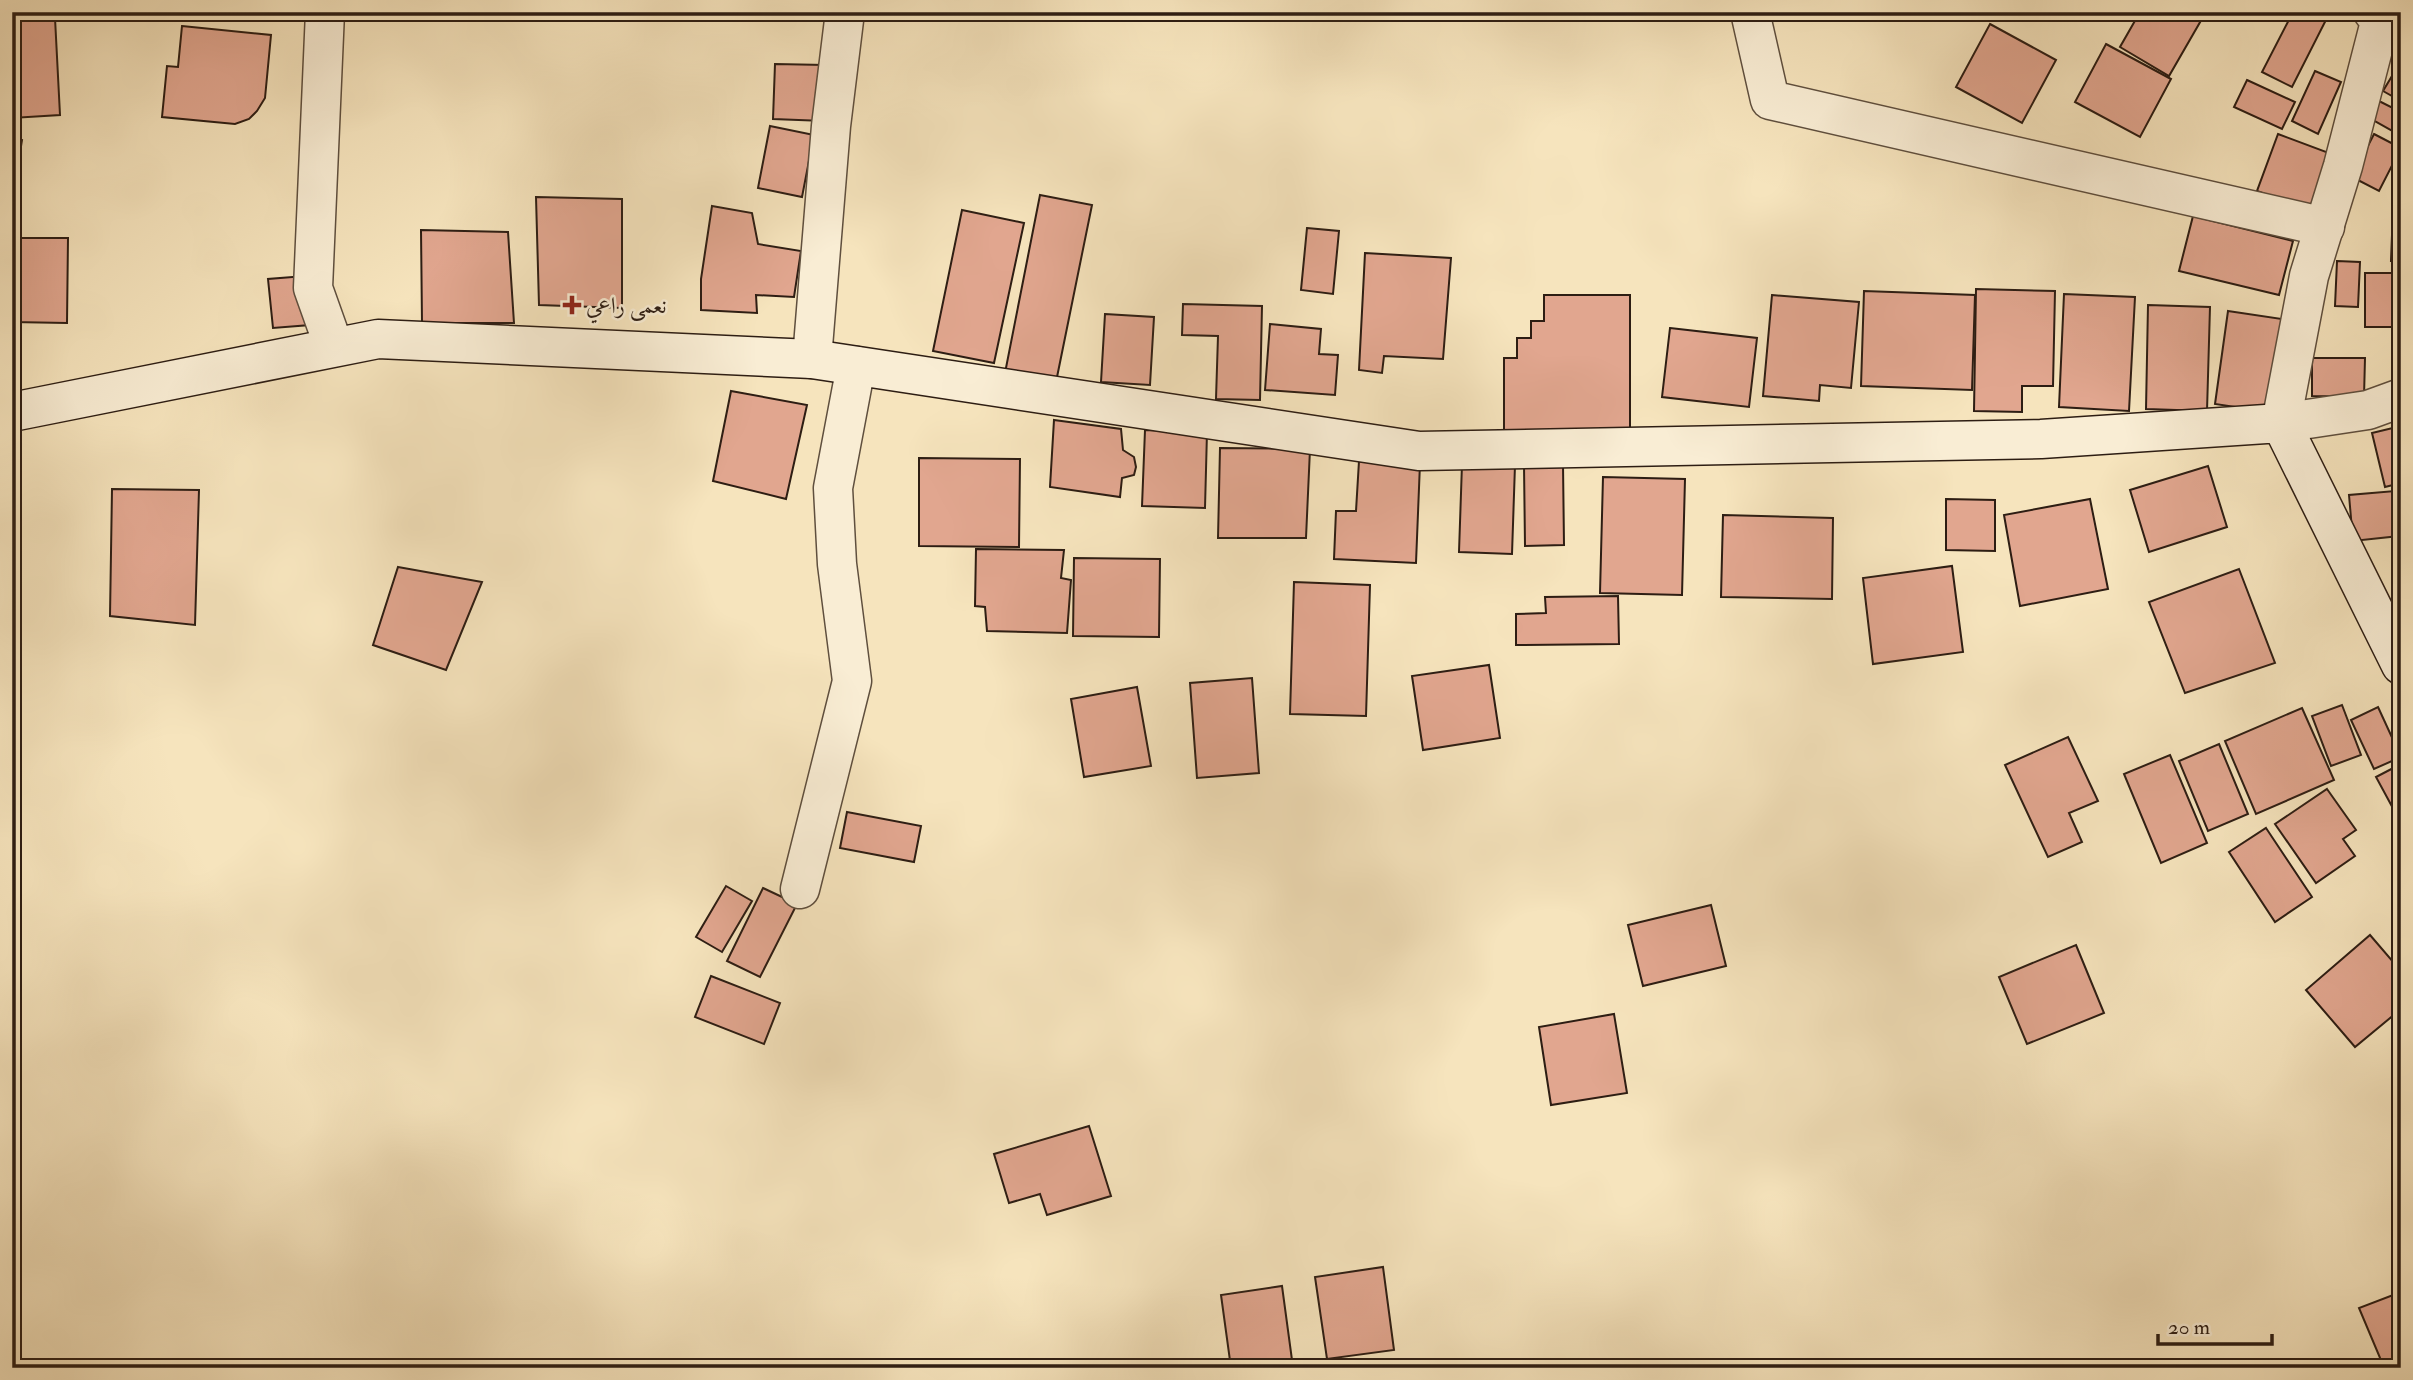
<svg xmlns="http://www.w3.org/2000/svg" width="2413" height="1380" viewBox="0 0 2413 1380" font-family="'IM FELL Double Pica',Amiri,serif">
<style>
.building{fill:#e1a68f;stroke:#2d1d13;stroke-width:2}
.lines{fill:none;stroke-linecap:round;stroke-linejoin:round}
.street-casing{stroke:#5f4f3e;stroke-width:41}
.secondary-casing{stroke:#2d1d13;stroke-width:41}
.street{stroke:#f9edd4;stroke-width:38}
.secondary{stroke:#f9edd4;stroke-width:38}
.poi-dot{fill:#8f2418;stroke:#f9edd4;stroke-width:2.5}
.labels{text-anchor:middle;stroke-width:5;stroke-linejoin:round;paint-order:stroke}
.poi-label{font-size:23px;fill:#2d1d13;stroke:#f9edd4;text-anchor:start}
</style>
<rect width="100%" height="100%" fill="#f6e4bd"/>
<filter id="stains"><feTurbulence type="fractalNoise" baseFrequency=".00286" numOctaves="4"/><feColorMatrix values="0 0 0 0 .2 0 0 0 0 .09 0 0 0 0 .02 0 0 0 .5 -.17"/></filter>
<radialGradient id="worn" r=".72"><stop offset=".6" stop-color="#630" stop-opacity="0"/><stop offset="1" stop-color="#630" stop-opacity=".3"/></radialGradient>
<g class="building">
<polygon points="2140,12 2146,12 2157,19 2161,12 2195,12 2203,17 2169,76 2120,47"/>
<polygon points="2293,12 2330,12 2292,87 2262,72"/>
<polygon points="55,18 60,115 12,118 12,21"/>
<polygon points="1990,24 2056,60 2022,123 1956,87"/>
<polygon points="182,26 271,35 265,98 257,111 249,119 235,124 162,117 167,66 178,67"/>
<polygon points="2106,44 2171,79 2140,137 2075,102"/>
<polygon points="2401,61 2401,101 2383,91"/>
<polygon points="775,64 825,65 824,121 773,119"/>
<polygon points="2315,71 2341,82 2318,134 2292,121"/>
<polygon points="2247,80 2295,102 2282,129 2234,107"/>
<polygon points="2375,99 2401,112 2401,128 2398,134 2366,116"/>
<polygon points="770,126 814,135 802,197 758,188"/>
<polygon points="2278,134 2337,156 2316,213 2257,191"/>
<polygon points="2374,134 2401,148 2379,191 2352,177"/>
<polygon points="12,138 22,140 12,202"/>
<polygon points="1040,195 1092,205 1056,382 1005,373"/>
<polygon points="536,197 622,199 622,308 539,305"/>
<polygon points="712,206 752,213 758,244 801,251 794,297 756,295 757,313 701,310 701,279"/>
<polygon points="962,210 1024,223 994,363 933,351"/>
<polygon points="2193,216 2293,241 2279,295 2179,271"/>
<polygon points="1307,228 1339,231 1333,294 1301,290"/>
<polygon points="421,230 508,232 514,323 422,323"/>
<polygon points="2392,235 2401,235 2401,261 2391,261"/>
<polygon points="12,238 68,238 67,323 12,322"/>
<polygon points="1365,253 1451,258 1443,359 1384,356 1382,373 1359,370"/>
<polygon points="2337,261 2360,262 2358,307 2335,306"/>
<rect x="2365" y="273" width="36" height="54"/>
<polygon points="305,276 310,325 273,328 268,279"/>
<polygon points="1976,289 2055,291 2053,386 2022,386 2022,412 1974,411"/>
<polygon points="1864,291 1975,295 1972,390 1861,386"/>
<polygon points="2064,294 2135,297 2129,411 2059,407"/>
<polygon points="1544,295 1630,295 1630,437 1504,437 1504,358 1517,358 1517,338 1531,338 1531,321 1544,321"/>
<polygon points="1772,295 1859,302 1851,388 1820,385 1819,401 1763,396"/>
<polygon points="1183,304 1262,306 1260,400 1216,399 1218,336 1182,335"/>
<polygon points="2148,305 2210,307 2207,411 2146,409"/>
<polygon points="2228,311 2282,319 2269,412 2215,404"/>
<polygon points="1105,314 1154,317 1150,385 1101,382"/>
<polygon points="1270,324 1321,329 1319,354 1338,355 1335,395 1265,390"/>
<polygon points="1670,328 1757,338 1749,407 1662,397"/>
<polygon points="2312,358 2365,358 2364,397 2312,396"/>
<polygon points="731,391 807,405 786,499 713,481"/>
<polygon points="1054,420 1121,429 1123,450 1134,457 1136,467 1134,475 1122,478 1120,497 1050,487"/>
<polygon points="2401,426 2401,483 2385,487 2372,433"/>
<polygon points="1145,430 1207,432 1205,508 1142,506"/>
<polygon points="1220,448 1310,449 1306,538 1218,538"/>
<polygon points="919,458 1020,459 1019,547 919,546"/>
<polygon points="1359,461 1420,463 1416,563 1334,559 1336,511 1356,511"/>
<polygon points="1462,464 1515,465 1512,554 1459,552"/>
<polygon points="1563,464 1564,545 1525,546 1524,465"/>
<polygon points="2208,466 2227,527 2149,552 2130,490"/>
<polygon points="1603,477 1685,479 1682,595 1600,593"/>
<polygon points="112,489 199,490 195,625 110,616"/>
<polygon points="2395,491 2399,536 2353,541 2349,495"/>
<polygon points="1946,499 1995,500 1995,551 1946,550"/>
<polygon points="2090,499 2108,589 2020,606 2004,515"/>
<polygon points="12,512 15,586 12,586"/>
<polygon points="1723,515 1833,518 1832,599 1721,597"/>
<polygon points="976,549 1064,550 1061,578 1071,580 1067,633 987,631 985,607 975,606"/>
<polygon points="1074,558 1160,559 1159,637 1073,636"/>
<polygon points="1952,566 1963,652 1873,664 1863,578"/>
<polygon points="398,567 482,582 446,670 373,645"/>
<polygon points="2239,569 2275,663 2185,693 2149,602"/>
<polygon points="1294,582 1370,585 1366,716 1290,714"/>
<polygon points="1618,596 1619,644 1516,645 1516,614 1546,613 1545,597"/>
<polygon points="1489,665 1500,738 1423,750 1412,676"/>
<polygon points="1252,678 1259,773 1197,778 1190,683"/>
<polygon points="1137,687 1151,766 1084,777 1071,699"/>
<polygon points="2342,705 2361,755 2331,766 2312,716"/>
<polygon points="2378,707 2401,757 2374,769 2351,720"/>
<polygon points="2302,708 2334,780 2256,814 2225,741"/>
<polygon points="2068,737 2098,801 2069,813 2082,842 2048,857 2005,765"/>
<polygon points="2219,744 2248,814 2208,831 2179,761"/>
<polygon points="2170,755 2207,843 2161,863 2124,774"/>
<polygon points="2401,764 2401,808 2395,812 2376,777"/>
<polygon points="2327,789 2356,830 2343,839 2355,856 2316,883 2275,824"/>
<polygon points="847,812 921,826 914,862 840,848"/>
<polygon points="2266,828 2312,897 2275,922 2229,852"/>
<polygon points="2401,861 2401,882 2393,864"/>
<polygon points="726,886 752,901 722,952 696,937"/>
<polygon points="763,888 797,904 760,977 727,961"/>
<polygon points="1711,905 1726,966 1643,986 1628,925"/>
<polygon points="2370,935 2401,971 2401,1009 2355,1047 2306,990"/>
<polygon points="2076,945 2104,1013 2027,1044 1999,977"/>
<polygon points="711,976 780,1003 764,1044 695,1017"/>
<polygon points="1614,1014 1627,1093 1551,1105 1539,1027"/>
<polygon points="1089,1126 1111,1196 1047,1215 1040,1194 1009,1203 994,1154"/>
<polygon points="1383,1267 1394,1350 1327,1359 1315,1277"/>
<polygon points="1282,1286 1292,1360 1231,1368 1221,1295"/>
<polygon points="2401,1292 2401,1358 2383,1365 2359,1308"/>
</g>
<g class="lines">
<g class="street-casing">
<g id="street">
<polyline points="325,12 313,288 334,347"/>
<polyline points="1750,12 1770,100 2325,227"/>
<polyline points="2373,12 2381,18 2343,166 2309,276 2281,423 2368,410 2401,398"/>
<polyline points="812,359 831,126 845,12"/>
<polyline points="800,889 852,681 837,564 833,488 856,366"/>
</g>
</g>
<g class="secondary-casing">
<polyline id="secondary" points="12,412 378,339 812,359 1419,451 2041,439 2281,423 2401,665"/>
</g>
<use href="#street" class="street"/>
<use href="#secondary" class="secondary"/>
</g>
<path class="poi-dot" d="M568.5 294.5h7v7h7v7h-7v7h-7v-7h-7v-7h7z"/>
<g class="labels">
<g class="poi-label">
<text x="586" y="313">نعمى راعي</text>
</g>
</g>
<rect width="2413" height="1380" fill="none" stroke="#f6e4bd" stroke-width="42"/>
<rect x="14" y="14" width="2385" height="1352" fill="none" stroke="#2d1d13" stroke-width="3.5"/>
<rect x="21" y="21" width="2371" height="1338" fill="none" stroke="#2d1d13" stroke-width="2"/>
<path d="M2158 1334v10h114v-10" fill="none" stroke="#2d1d13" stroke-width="3.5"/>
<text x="2168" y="1334" font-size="21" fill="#2d1d13" stroke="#f9edd4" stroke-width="5" paint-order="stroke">20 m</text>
<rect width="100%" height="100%" filter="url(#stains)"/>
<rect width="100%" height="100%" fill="url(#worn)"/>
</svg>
